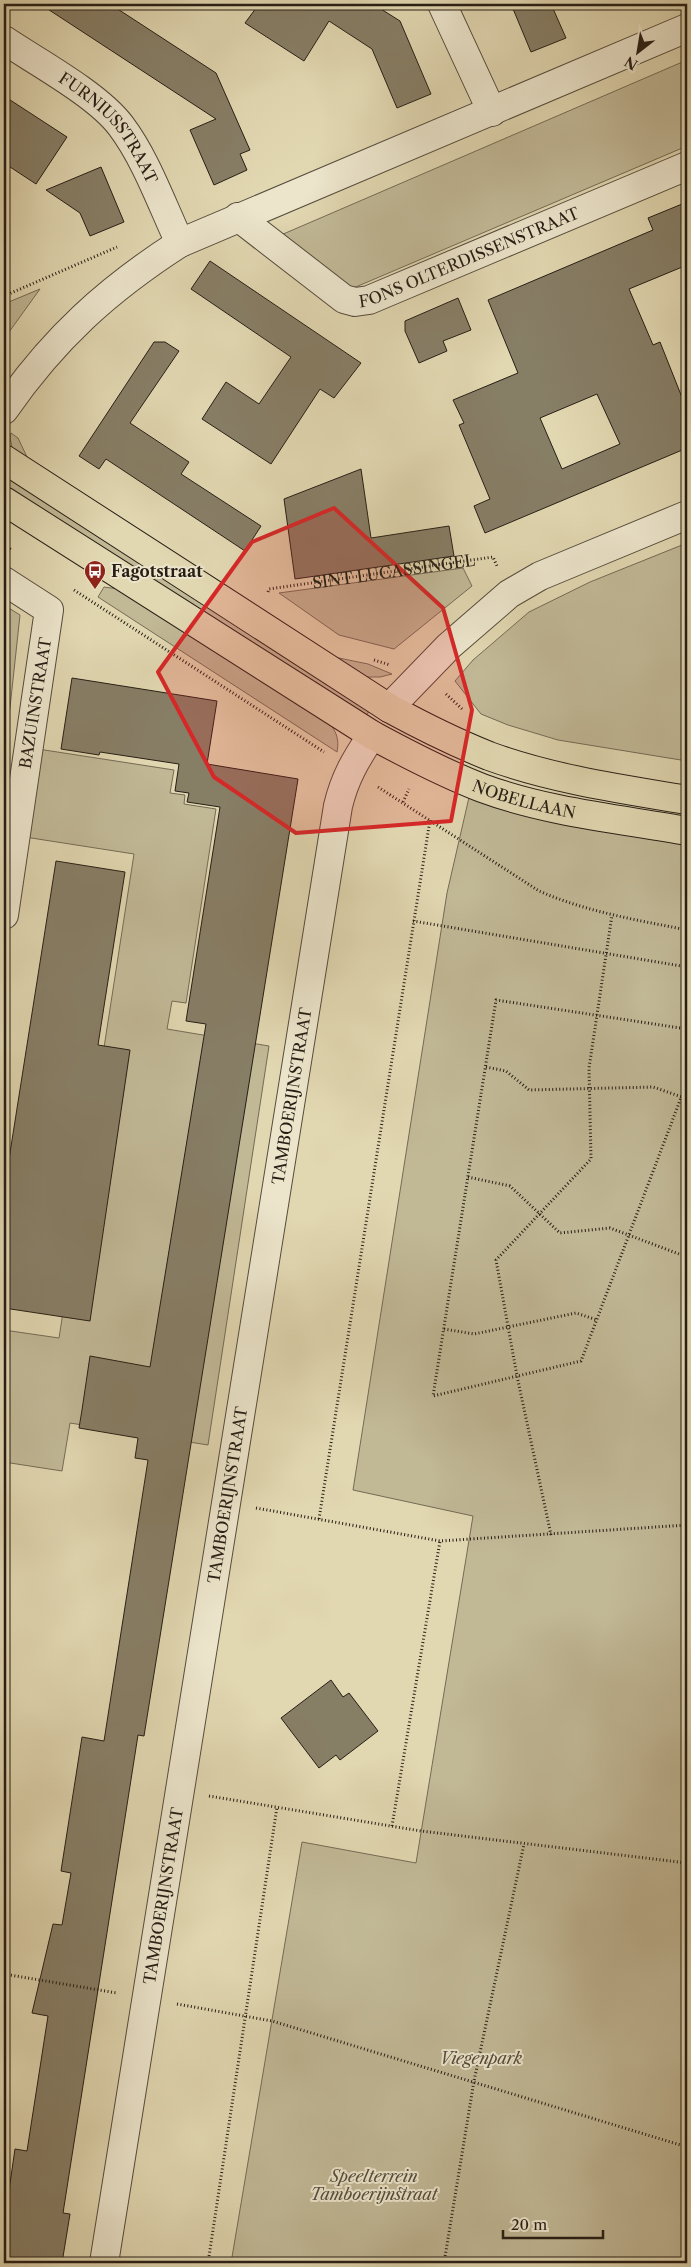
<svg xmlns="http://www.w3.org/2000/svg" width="691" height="2267" viewBox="0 0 691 2267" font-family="'Libre Caslon Text',serif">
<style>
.green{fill:#c1b896;stroke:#746b56}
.building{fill:#877e66;stroke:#261e15;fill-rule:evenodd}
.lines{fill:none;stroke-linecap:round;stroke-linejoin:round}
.street-casing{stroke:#554c3c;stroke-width:30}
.primary-casing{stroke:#261e15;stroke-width:30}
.path{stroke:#261e15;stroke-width:3;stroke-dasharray:1 2.5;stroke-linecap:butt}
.street{stroke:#ece5cc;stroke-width:28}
.primary{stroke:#e1d7b1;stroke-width:28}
.marked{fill:#d62828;fill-opacity:0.2;stroke:#d62828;stroke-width:4;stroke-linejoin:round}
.labels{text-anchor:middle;stroke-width:4;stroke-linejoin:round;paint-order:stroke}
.street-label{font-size:16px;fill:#261e15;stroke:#ece5cc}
.poi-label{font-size:16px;font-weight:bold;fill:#261e15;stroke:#ece5cc;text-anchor:start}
.park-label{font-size:16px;font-style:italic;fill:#544c3c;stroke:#ece5cc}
</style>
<rect width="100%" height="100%" fill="#e1d7b1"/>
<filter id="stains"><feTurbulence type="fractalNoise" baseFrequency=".004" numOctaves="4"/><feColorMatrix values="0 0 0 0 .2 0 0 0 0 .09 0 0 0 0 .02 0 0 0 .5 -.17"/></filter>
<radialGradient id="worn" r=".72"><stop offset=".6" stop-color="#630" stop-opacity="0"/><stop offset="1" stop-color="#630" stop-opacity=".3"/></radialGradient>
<g class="green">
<polygon points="687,60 687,146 351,289 281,235"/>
<polygon points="40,289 4,339 4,304"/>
<polygon points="11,433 18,438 27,457 334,657 368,664 392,674 380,677 359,677 13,452 10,438"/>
<polygon points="4,471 371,708 363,721 4,488"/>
<polygon points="687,543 687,761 558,740 508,725 481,714 455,681 473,660 529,612 590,582"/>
<polygon points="463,568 472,586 394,649 339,635 279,593"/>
<path d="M104,587L126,590L326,719C335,729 340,738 337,752L98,597Z"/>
<polygon points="4,605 20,615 8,726 4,724"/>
<polygon points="25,747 174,770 170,793 185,795 184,804 216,809 186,1003 172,1001 167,1029 269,1046 208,1445 70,1423 62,1471 4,1462 4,1330 59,1338 134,854 12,835"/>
<polygon points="470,793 530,815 579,827 687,844 687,2263 231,2263 302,1842 416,1863 473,1516 353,1490 447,893"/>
</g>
<g class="building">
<polygon points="40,4 110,4 216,73 250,150 240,154 247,170 214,185 190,130 216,119"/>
<polygon points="259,4 373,4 400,21 431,94 397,108 372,49 329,21 304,61 245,23"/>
<polygon points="511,4 551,4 566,38 531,52"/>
<polygon points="4,96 67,137 36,184 4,163"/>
<polygon points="101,167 124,222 90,236 80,213 46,190"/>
<path d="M687,202V265L629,289L653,345L660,342L687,410V448L485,533L474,506L490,499L459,425L464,423L453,400L518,373L488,300L653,230L648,218ZM597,394L620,444L562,469L540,418Z"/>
<polygon points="210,261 361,363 334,398 320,389 271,464 202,419 226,382 259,404 291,357 191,289"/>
<polygon points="458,298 471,330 443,341 447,351 419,363 405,331 405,321"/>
<polygon points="154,342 165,342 179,351 130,423 189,462 181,474 261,526 245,551 106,459 99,469 79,456"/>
<polygon points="361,469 371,538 449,526 454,556 295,579 284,499"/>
<polygon points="72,678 217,701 207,764 298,779 144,1736 138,1735 63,2213 70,2214 62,2263 4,2263 4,2204 7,2204 15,2149 27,2151 48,2016 32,2013 53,1924 62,1925 71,1873 61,1871 82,1737 104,1741 148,1460 135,1458 138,1438 79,1428 82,1410 90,1356 150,1367 206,1024 186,1021 220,807 187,802 189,793 175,791 179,764 100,752 99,755 61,749"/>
<polygon points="56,861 125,872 98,1045 130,1050 90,1321 4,1308 4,1191"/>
<polygon points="331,1680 343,1697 349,1693 378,1731 340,1760 336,1755 319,1768 281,1718"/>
</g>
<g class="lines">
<g class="street-casing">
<g id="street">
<polyline points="442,4 492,112"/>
<path id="s2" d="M4,40C37,62 98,95 121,126C146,159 162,205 180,243"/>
<path id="s3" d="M238,217L344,299L355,302L369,300L687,166"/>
<path d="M4,410C54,338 107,290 180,243L687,28"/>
<polyline points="4,581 49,610 4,915"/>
<polyline points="389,708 449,646 509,594 540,576 687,515"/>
<path id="s4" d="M104,2263L338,806C345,777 356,759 372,735"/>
</g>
</g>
<g class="primary-casing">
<g id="primary">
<path d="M4,459L389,708C422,726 454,742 489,756C552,779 621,789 687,800"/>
<path id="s5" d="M4,501L372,735C407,754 443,773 482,788C547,812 619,819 687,831"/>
</g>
</g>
<g class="path">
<polyline points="4,296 117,247"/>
<polyline points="4,545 12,550"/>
<polyline points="74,590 324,752"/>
<path id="s1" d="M268,592L269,589L493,557L497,566"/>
<polyline points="374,660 390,665"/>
<polyline points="446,694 462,709"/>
<path d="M378,787L539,891C587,912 637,920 687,930"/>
<polyline points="403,802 409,789"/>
<polyline points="413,921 687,967"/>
<polyline points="687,1029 496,1000 433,1396 581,1361 687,1082"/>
<polyline points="486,1067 506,1071 529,1090 653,1087 682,1097"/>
<polyline points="468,1177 510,1186 560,1233 610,1228 687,1257"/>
<polyline points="444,1329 474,1334 576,1313 597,1320"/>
<polyline points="256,1508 440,1541 687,1525"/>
<polyline points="319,1519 430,820"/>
<polyline points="551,1535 517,1376 496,1260 591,1159 589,1068 612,915"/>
<polyline points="209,1796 421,1831 687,1863"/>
<polyline points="392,1826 440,1541"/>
<polyline points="4,1974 117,1993"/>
<polyline points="177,2004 272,2021 687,2147"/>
<polyline points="208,2263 277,1807"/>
<polyline points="444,2263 474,2081 524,1844"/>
</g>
<use href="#street" class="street"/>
<use href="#primary" class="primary"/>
</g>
<path class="marked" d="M334,508L443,608L472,710L451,821L296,833L214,777L158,672L252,542Z"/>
<defs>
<g id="bus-pin" transform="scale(1.125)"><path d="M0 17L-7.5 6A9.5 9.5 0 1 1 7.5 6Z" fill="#8f2418" stroke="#ece5cc"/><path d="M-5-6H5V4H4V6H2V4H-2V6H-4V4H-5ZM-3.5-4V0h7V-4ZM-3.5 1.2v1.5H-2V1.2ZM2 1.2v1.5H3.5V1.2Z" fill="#fff"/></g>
</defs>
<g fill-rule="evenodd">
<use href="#bus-pin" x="95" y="571"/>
</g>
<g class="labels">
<g class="street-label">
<text dy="6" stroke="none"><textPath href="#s2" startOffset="139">FURNIUSSTRAAT</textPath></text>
<text dy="6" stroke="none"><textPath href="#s3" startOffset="268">FONS OLTERDISSENSTRAAT</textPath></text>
<text dy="6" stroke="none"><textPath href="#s1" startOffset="129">SINT LUCASSINGEL</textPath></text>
<text transform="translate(35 703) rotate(-81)" y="6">BAZUINSTRAAT</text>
<text dy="6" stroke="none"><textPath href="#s5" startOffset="602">NOBELLAAN</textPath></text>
<text dy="6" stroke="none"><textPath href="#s4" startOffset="1182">TAMBOERIJNSTRAAT</textPath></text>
<text dy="6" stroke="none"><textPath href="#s4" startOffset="778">TAMBOERIJNSTRAAT</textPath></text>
<text dy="6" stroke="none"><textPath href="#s4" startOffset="372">TAMBOERIJNSTRAAT</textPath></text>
</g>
<g class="poi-label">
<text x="111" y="577">Fagotstraat</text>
</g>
<g class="park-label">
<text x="481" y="2064">Viegenpark</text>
<text x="374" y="2182">Speelterrein<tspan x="374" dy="18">Tamboerijnstraat</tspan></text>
</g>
</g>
<rect width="691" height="2267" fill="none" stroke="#e1d7b1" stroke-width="20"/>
<rect x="5" y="5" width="681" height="2257" fill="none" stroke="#261e15" stroke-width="2.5"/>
<rect x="10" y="10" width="671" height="2247" fill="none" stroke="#261e15"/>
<g transform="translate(638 52) rotate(211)" stroke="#ece5cc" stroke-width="4" paint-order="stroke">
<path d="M0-4L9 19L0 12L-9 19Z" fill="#261e15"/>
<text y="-8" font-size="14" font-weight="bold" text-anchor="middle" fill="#261e15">N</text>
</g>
<path d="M503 2230v8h100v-8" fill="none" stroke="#261e15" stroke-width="2.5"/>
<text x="511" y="2230" font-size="15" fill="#261e15" stroke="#ece5cc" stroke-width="4" paint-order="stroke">20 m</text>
<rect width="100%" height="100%" filter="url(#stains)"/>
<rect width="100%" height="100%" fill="url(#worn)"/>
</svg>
